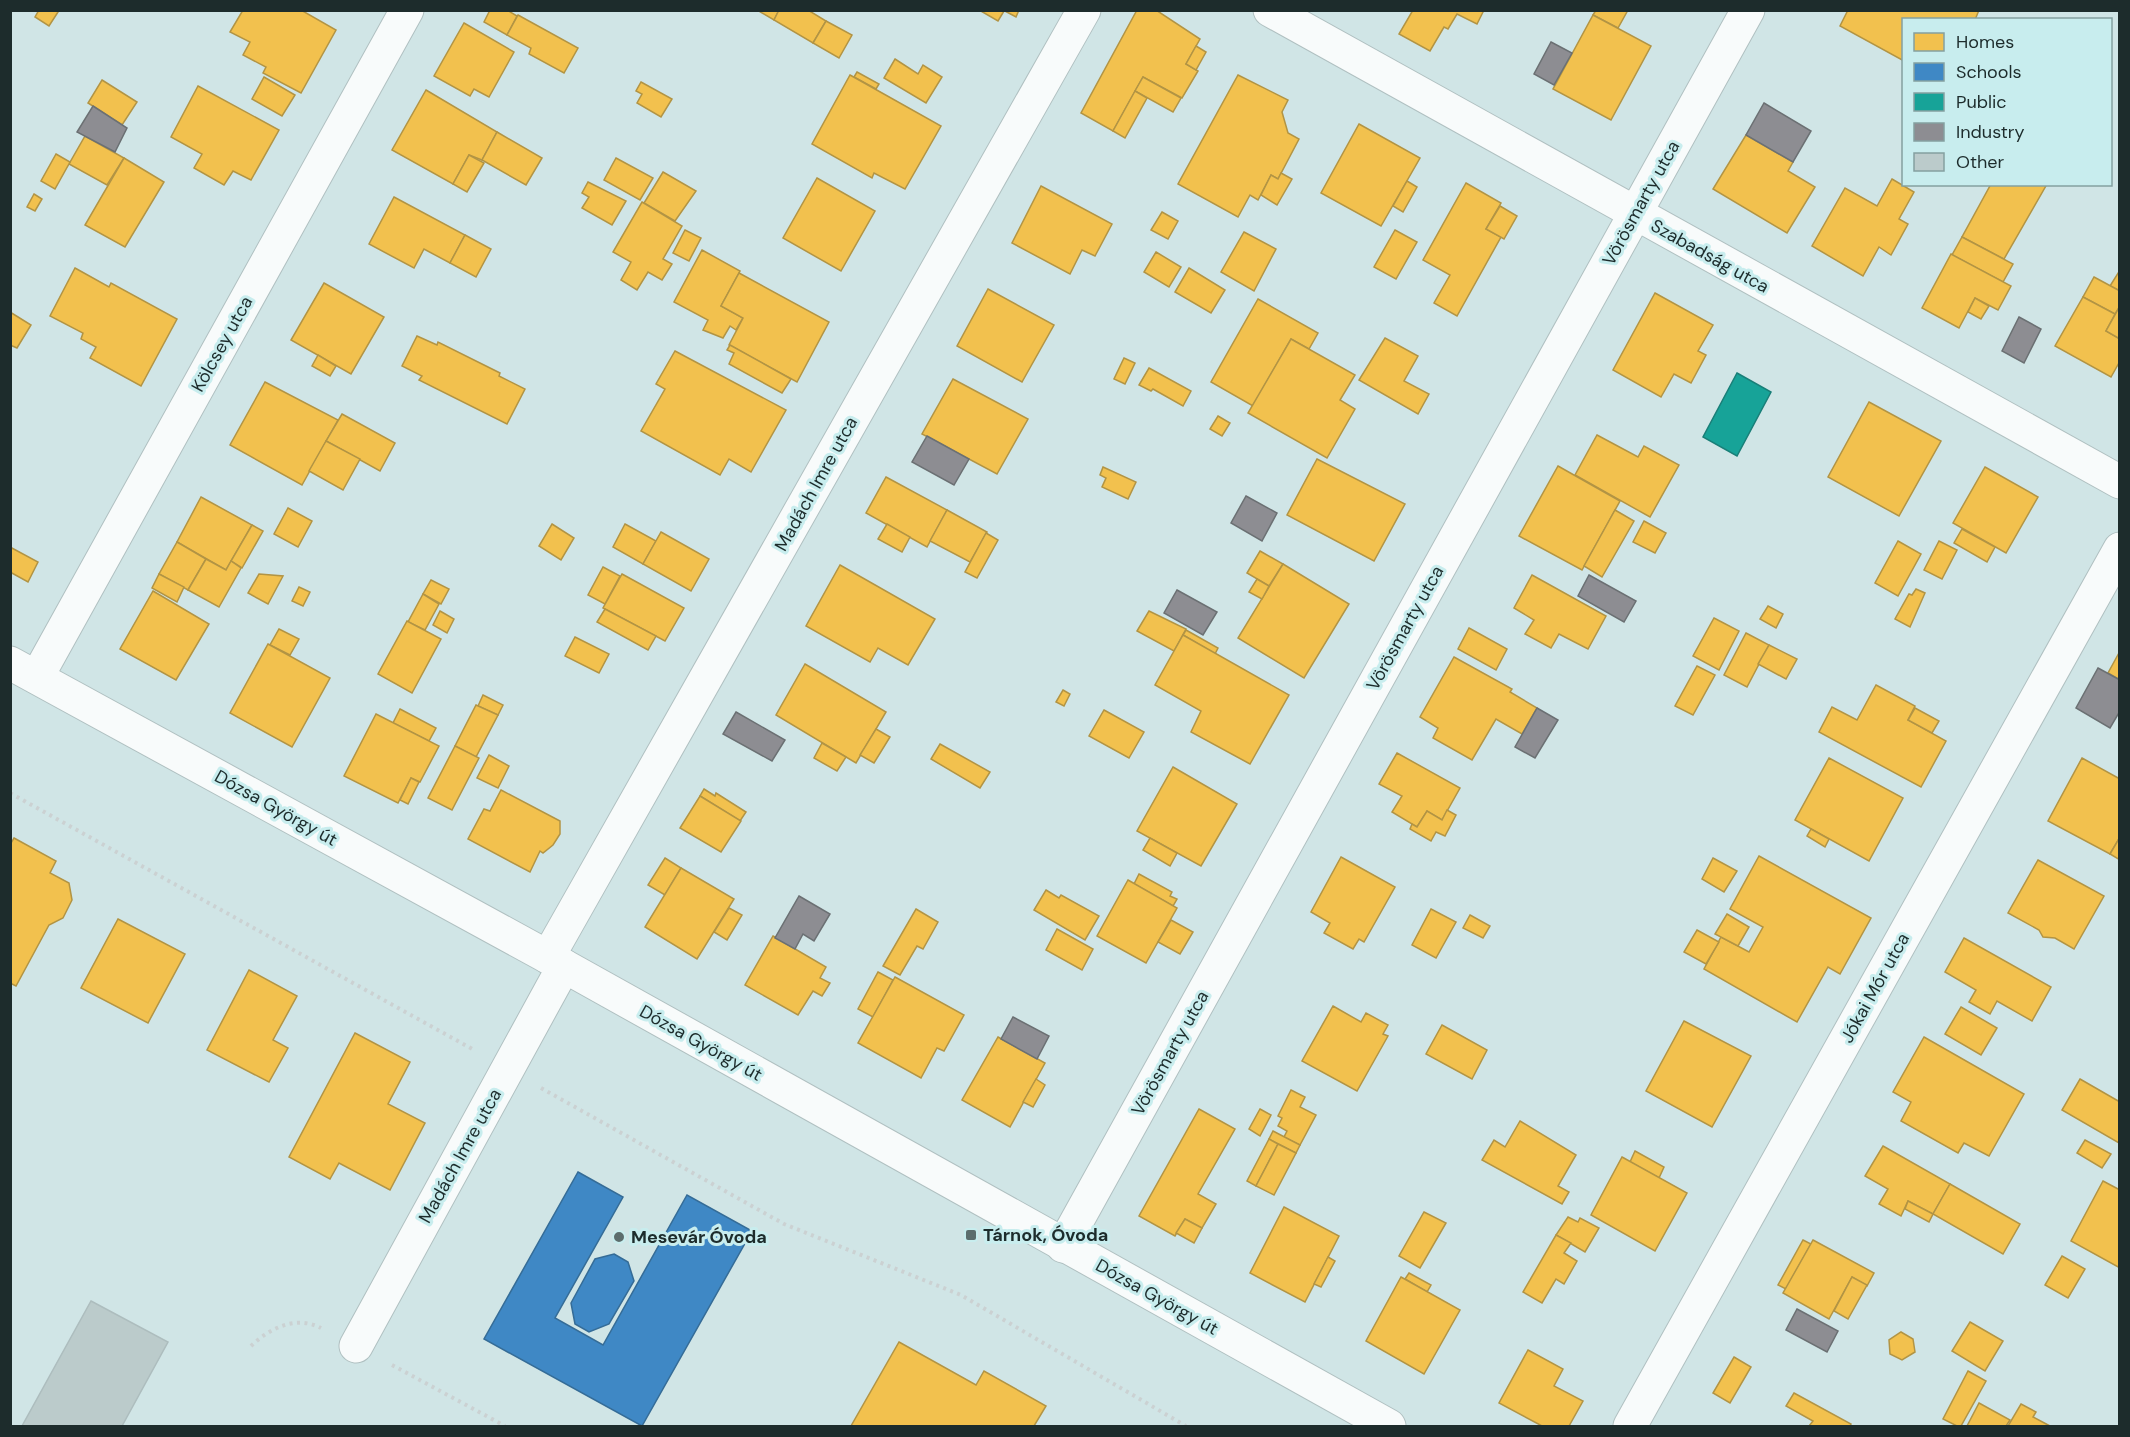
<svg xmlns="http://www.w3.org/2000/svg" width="2130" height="1437" viewBox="0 0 2130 1437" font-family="'DM Sans',sans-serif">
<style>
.homes{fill:#f2c14e;stroke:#b29444;stroke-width:1.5}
.schools{fill:#3f88c5;stroke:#356c97;stroke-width:1.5}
.public{fill:#17a398;stroke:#197f78;stroke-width:1.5}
.industry{fill:#8d8d92;stroke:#6b7073;stroke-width:1.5}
.building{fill:#bbcbcb;stroke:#adbdbe;stroke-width:1.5}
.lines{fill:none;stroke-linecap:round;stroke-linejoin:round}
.minor-casing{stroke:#b0c0c1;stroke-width:35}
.path{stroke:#cbd1d2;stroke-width:4;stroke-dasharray:3 4.5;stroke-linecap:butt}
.minor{stroke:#f8fbfb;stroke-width:33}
.poi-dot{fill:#5c6d6d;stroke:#c8edee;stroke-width:2}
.labels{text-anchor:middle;stroke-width:6;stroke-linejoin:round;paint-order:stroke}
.street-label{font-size:18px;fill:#1d2c2c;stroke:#c8edee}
.poi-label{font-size:18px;font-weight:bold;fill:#1d2c2c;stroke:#c8edee;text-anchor:start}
</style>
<rect width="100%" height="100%" fill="#d0e5e6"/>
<g class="homes">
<polygon points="39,10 56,10 58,12 49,26 35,17"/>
<polygon points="243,10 301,10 336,30 301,93 263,73 266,67 243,55 250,42 230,32"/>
<polygon points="490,10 507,10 517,16 507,35 484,22"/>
<polygon points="757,10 779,10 774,20"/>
<polygon points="779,10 808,10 826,21 813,43 774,20"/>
<polygon points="979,10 1003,10 1004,11 998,21"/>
<polygon points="1003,10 1019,10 1016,17"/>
<polygon points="1137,10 1156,10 1200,39 1186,64 1198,71 1182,98 1143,77 1113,131 1081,113"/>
<polygon points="1413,10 1484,10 1477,24 1457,14 1448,29 1444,27 1430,51 1399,34"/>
<polygon points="1596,10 1628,10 1618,28 1593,15"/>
<polygon points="1848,10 1979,10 1975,20 1904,20 1904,61 1840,26"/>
<polygon points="518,15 578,48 564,73 529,54 531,48 507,35"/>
<polygon points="1593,15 1651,46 1611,120 1553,89"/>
<polygon points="826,21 852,35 839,58 813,43"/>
<polygon points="464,23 514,52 489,97 474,89 470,96 434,76"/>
<polygon points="1196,46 1206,52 1196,70 1186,64"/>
<polygon points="895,59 918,74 923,65 942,77 926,103 884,78"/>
<polygon points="857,72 879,84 876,89 854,77"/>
<polygon points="850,75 941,126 905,189 874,173 872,178 812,144"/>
<polygon points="1238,75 1288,100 1282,112 1288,133 1299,139 1278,179 1271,175 1258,200 1250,195 1238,217 1178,184"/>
<polygon points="264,77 295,95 282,116 252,99"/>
<polygon points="1143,77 1181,98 1173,112 1135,91"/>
<polygon points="102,80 137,102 122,125 88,103"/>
<polygon points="641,82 672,99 661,117 637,103 642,94 636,91"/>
<polygon points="198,86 279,130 251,180 233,171 224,185 194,168 202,154 171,137"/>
<polygon points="426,90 497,132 482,160 469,155 453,184 392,150"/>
<polygon points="1135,91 1147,98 1125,138 1113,131"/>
<polygon points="1359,124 1420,158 1381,226 1321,193"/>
<polygon points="497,132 542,158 526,185 482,160"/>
<polygon points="1746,135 1793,162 1788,171 1815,187 1787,233 1713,189"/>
<polygon points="85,136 124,158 107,185 69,164"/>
<polygon points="56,154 70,162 55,189 41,181"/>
<polygon points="469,155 484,163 467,192 453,184"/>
<polygon points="124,158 164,182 125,247 85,225"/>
<polygon points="616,158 653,178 640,200 604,180"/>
<polygon points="663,172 696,191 675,221 644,203"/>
<polygon points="1281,173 1292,179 1277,205 1261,195 1271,175 1278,179"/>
<polygon points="817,178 875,211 841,271 783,238"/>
<polygon points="1892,179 1914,192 1899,219 1908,224 1891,255 1879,247 1863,276 1812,246 1845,188 1877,206"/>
<polygon points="1407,181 1417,187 1403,212 1393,206"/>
<polygon points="588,182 626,201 612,225 582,208 589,197 582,193"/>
<polygon points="1466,183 1501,203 1486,229 1501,237 1457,316 1434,303 1450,275 1423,260"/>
<polygon points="1991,184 2047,184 2004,259 1962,237"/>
<polygon points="1041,186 1112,224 1095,256 1082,250 1070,274 1012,243"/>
<polygon points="34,194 42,199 35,211 27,207"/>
<polygon points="394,197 465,235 450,263 424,249 414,268 369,244"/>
<polygon points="642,202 682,226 663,259 672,264 662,280 648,272 637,290 621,280 631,262 613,252"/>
<polygon points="1500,206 1517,216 1504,239 1486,229"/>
<polygon points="1162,212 1178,221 1168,239 1151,230"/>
<polygon points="685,230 701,238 689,261 673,253"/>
<polygon points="1395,230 1417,242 1396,279 1374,267"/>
<polygon points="1244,232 1276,249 1254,291 1221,272"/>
<polygon points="465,235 491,249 476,277 450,263"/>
<polygon points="1962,237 2013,264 2003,282 1952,255"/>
<polygon points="702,250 740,271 721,306 743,318 736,330 730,326 723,338 703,330 708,320 674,302"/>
<polygon points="1156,252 1181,267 1169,287 1144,272"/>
<polygon points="1951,254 2011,286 1998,310 1975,298 1959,328 1922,308"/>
<polygon points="75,268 109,287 111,283 177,319 141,386 90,358 96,347 81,339 83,333 50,316"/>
<polygon points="1189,268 1225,290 1211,313 1175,292"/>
<polygon points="2120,270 2120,291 2110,286"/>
<polygon points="739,273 829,322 797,382 729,345 743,318 721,306"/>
<polygon points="2094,277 2120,291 2120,306 2115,314 2083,297"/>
<polygon points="324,283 384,317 351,374 291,340"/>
<polygon points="988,289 1054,325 1022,382 957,346"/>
<polygon points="1655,293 1713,325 1698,351 1706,355 1691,383 1674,374 1661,397 1613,370"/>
<polygon points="2083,297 2115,314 2106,331 2120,339 2120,361 2111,377 2055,346"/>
<polygon points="1975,298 1989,306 1981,319 1968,312"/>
<polygon points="1258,299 1318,333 1309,349 1291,339 1253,406 1211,382"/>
<polygon points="2120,306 2120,339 2106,331"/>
<polygon points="10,312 31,325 17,348 10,345"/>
<polygon points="417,336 437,345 438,342 500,373 499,376 525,389 507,424 419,380 422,376 402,366"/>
<polygon points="1385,338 1418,356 1404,381 1429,394 1418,414 1359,380"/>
<polygon points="1291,339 1355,375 1340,400 1355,409 1327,458 1248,413"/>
<polygon points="730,345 791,379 782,393 729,364 734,353 727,350"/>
<polygon points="675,351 786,410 751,472 729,459 720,475 641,431 665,389 656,384"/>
<polygon points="318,355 336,366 330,376 312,366"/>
<polygon points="1124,358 1135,363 1125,384 1114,379"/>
<polygon points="1149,368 1191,391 1183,406 1153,389 1151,391 1139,385"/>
<polygon points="953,379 1028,419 997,474 922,434"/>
<polygon points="265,382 338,420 302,485 230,445"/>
<polygon points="1869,402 1941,441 1899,516 1828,477"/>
<polygon points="342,414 395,443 380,471 326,441"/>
<polygon points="1218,416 1230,423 1222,436 1210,429"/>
<polygon points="1597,435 1638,457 1644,446 1679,465 1650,517 1575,475"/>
<polygon points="326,441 360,459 343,490 309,471"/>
<polygon points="1317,459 1405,504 1374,561 1287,515"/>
<polygon points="1558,466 1620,501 1582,570 1519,536"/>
<polygon points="1103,467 1136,482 1128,499 1102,487 1106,478 1100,475"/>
<polygon points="1985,467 2038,497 2006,553 1953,523"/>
<polygon points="886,477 947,510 927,547 866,513"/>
<polygon points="201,497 252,525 226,570 177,542"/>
<polygon points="288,508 312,521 298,547 274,534"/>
<polygon points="947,510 987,532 970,562 930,541"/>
<polygon points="1615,510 1634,521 1602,577 1584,566"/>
<polygon points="1644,521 1666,533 1655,553 1633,542"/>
<polygon points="552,524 574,538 561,560 539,546"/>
<polygon points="625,524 656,541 643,564 613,547"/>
<polygon points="887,524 910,537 902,552 878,539"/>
<polygon points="252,525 263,531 242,568 231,561"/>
<polygon points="1962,529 1995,547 1987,562 1954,543"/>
<polygon points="661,532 709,559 691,591 643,564"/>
<polygon points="986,533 998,540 977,578 965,572"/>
<polygon points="1898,541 1921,554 1898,596 1875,583"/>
<polygon points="1939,541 1957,550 1942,579 1924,570"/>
<polygon points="177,542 206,559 188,590 159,574"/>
<polygon points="10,547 38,562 28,582 10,572"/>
<polygon points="1260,551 1283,564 1269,586 1247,573"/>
<polygon points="206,559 226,570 231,561 241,568 219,607 188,590"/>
<polygon points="1283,564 1349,604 1304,678 1238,638"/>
<polygon points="840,565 935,619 908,665 878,648 870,662 806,626"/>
<polygon points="603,567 620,576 605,604 588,595"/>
<polygon points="159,574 184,587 177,602 152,588"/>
<polygon points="259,574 283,576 268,604 248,593"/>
<polygon points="622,574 684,608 665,641 603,608"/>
<polygon points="1532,575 1606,616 1588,649 1559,634 1551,648 1525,634 1534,620 1514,608"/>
<polygon points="1257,579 1269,586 1262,599 1249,592"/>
<polygon points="431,580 449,589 441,604 423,594"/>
<polygon points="299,587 310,592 303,606 292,601"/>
<polygon points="1916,589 1925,593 1910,627 1895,619 1909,594 1912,595"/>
<polygon points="153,591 209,624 176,680 120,649"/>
<polygon points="423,594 439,604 425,630 408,622"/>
<polygon points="1768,606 1783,614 1776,628 1760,619"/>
<polygon points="605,609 656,636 648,650 597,622"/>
<polygon points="440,611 454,619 447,633 433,625"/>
<polygon points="1149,611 1186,629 1174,651 1137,631"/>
<polygon points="1714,618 1739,631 1719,670 1693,656"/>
<polygon points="407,621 441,639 412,693 378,674"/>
<polygon points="1469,628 1507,649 1496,670 1458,649"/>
<polygon points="279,629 299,639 290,655 270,645"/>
<polygon points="1186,630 1218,648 1215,654 1183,635"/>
<polygon points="1746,633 1769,645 1747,687 1724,675"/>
<polygon points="1183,635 1289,695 1250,764 1191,732 1201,711 1155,685"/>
<polygon points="575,637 609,654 599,673 565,656"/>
<polygon points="268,644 330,678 292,747 230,713"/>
<polygon points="1769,645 1797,659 1786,679 1758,664"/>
<polygon points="2120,651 2120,680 2108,673"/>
<polygon points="1454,657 1512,689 1510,692 1537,708 1522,734 1496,719 1472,760 1433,738 1438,728 1420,717"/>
<polygon points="805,664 886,712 856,763 776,715"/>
<polygon points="1697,666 1715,675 1693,715 1675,706"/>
<polygon points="1876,685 1915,706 1908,720 1946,741 1921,787 1819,732 1832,707 1857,720"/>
<polygon points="1063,690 1070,694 1064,706 1056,702"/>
<polygon points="483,695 503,705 498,715 478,706"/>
<polygon points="476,705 498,715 476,757 455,746"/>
<polygon points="1915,708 1939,721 1932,733 1908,720"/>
<polygon points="400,709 436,728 429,741 393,723"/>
<polygon points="1104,710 1144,732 1129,758 1089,736"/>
<polygon points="376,714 439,746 420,782 411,778 398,803 344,776"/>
<polygon points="876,729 890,737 874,763 860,755"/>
<polygon points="822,743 846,757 837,771 814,758"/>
<polygon points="940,744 990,772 980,788 931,759"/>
<polygon points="455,746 479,758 452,810 428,798"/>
<polygon points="1397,753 1460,788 1442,820 1427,811 1417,827 1392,812 1402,796 1379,784"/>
<polygon points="489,755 509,766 498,788 477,778"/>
<polygon points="1829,758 1903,798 1869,861 1795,820"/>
<polygon points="2082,758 2120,779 2120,837 2110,854 2048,821"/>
<polygon points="1173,767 1237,804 1201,866 1137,831"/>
<polygon points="411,778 419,782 408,804 400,800"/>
<polygon points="704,789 715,796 716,793 746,812 740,821 700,796"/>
<polygon points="501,790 560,821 560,834 553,845 543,853 540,851 530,872 468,839 484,809 490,811"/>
<polygon points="700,796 741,821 721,852 680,828"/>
<polygon points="1447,810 1456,815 1445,836 1436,832 1431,841 1410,829 1412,824 1417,827 1427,811 1442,820"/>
<polygon points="1811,829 1829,839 1825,847 1807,836"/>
<polygon points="2120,837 2120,860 2110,854"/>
<polygon points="14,838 56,861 50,873 69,883 72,900 63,918 49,925 16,986 10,983 10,845"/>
<polygon points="1150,838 1177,853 1170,866 1143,850"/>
<polygon points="1759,856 1871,918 1840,974 1828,967 1797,1022 1704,969 1721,937 1749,952 1763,927 1730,909"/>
<polygon points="1341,857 1395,887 1364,942 1359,939 1353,949 1324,933 1330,923 1311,912"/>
<polygon points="665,858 681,868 665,895 648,885"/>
<polygon points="1713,858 1737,871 1724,892 1702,879"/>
<polygon points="2038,860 2104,896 2074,949 2055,938 2043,937 2039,930 2008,913"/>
<polygon points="681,868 734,899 697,959 645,927"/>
<polygon points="1139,874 1172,892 1170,896 1177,899 1173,906 1134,884"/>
<polygon points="1128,880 1177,908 1146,963 1097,936"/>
<polygon points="1046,890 1059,898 1061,895 1099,916 1085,940 1034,910"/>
<polygon points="729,908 742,915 727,940 714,932"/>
<polygon points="916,909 938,922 923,949 917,946 900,975 883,966"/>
<polygon points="1431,909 1456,922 1436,958 1412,945"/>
<polygon points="1727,914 1749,927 1738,946 1715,934"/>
<polygon points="1470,915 1490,926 1483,938 1463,928"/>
<polygon points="118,919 185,954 148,1023 81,988"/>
<polygon points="1171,920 1193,932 1180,954 1158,942"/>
<polygon points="1057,929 1093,949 1082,970 1046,950"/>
<polygon points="1697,930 1719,942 1706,964 1684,952"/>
<polygon points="773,936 826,967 820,978 830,983 822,996 813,991 798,1015 745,985"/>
<polygon points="1964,938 2051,987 2032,1021 1997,1001 1990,1014 1969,1002 1976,990 1945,972"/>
<polygon points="249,970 297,996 273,1040 288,1048 269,1082 207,1050"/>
<polygon points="878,972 893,980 873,1017 858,1009"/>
<polygon points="895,977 964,1015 944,1051 937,1048 921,1078 858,1043"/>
<polygon points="1333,1006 1361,1022 1366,1013 1388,1025 1383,1034 1388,1036 1357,1091 1302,1061"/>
<polygon points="1961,1007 1997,1028 1981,1055 1945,1034"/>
<polygon points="1684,1021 1751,1056 1712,1127 1646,1091"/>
<polygon points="1442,1025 1487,1050 1472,1079 1426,1054"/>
<polygon points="355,1033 410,1062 388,1104 425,1123 390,1190 339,1163 330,1179 289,1157"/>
<polygon points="998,1037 1045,1063 1010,1127 962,1100"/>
<polygon points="1924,1037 2024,1094 1989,1156 1964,1143 1958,1153 1901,1121 1911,1102 1893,1092"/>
<polygon points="1036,1079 1045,1085 1033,1107 1023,1102"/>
<polygon points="2080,1079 2120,1102 2119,1143 2062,1110"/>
<polygon points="1291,1090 1305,1097 1300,1107 1316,1115 1300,1145 1284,1137 1287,1131 1278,1126 1282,1118 1278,1116"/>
<polygon points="1199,1109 1235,1129 1198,1194 1216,1204 1202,1228 1185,1219 1175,1236 1139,1216"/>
<polygon points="1260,1109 1271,1115 1260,1136 1249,1129"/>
<polygon points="1520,1121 1576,1155 1558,1186 1569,1192 1562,1204 1482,1160 1494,1140 1505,1147"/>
<polygon points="1273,1131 1300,1145 1296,1153 1269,1139"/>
<polygon points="1269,1139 1278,1144 1256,1186 1247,1181"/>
<polygon points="2085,1140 2111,1154 2102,1168 2077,1153"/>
<polygon points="1278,1144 1296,1153 1274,1195 1256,1186"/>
<polygon points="1883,1146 1950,1184 1933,1214 1908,1201 1901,1216 1879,1204 1888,1189 1865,1176"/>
<polygon points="1635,1151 1664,1167 1659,1178 1630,1162"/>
<polygon points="1622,1157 1687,1193 1655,1251 1591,1215"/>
<polygon points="2103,1181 2120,1190 2120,1268 2071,1241"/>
<polygon points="1950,1184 2020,1224 2003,1254 1933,1214"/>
<polygon points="1908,1201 1933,1214 1929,1222 1905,1209"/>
<polygon points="1284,1207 1339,1236 1305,1302 1250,1273"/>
<polygon points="1424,1212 1446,1223 1420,1268 1399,1256"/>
<polygon points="1568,1217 1578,1222 1580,1218 1599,1228 1585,1252 1556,1235"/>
<polygon points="1185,1219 1202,1228 1194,1243 1176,1233"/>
<polygon points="1556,1235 1571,1243 1564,1253 1577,1261 1564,1284 1556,1279 1542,1303 1523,1292"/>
<polygon points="1803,1240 1811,1244 1786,1289 1778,1285"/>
<polygon points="1813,1240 1874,1273 1867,1286 1852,1277 1829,1319 1783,1293"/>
<polygon points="2062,1256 2085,1269 2068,1298 2045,1285"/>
<polygon points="1328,1257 1335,1261 1321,1287 1314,1284"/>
<polygon points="1409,1273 1431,1285 1427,1292 1405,1279"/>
<polygon points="1401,1277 1460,1310 1424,1374 1366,1341"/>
<polygon points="1852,1277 1867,1285 1848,1319 1834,1311"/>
<polygon points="1970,1322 2003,1341 1985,1371 1952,1351"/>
<polygon points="1901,1332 1913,1339 1915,1352 1902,1360 1890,1354 1889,1340"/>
<polygon points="899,1342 976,1385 984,1371 1046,1406 1034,1426 851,1426"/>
<polygon points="1528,1350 1563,1369 1554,1386 1583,1401 1569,1426 1542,1426 1499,1403"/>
<polygon points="1734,1357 1751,1367 1730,1403 1713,1393"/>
<polygon points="1968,1371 1986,1381 1961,1426 1957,1426 1943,1419"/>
<polygon points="1794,1393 1851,1424 1850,1426 1809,1426 1813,1421 1786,1406"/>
<polygon points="1979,1403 2010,1420 2006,1426 1967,1426"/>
<polygon points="2021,1404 2036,1412 2033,1417 2050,1426 2008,1426"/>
</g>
<g class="schools">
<polygon points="578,1172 623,1197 555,1318 603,1345 687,1195 752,1231 642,1426 484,1339"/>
<polygon points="614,1254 628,1262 634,1281 609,1324 589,1332 575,1324 571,1303 595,1259"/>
</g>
<polygon class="public" points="1737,373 1771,392 1737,456 1703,437"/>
<g class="industry">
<polygon points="1551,42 1572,53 1554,85 1534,74"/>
<polygon points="1764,103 1811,131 1793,162 1746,135"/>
<polygon points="93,106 127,128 115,152 77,132"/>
<polygon points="2019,317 2041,329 2024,363 2002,351"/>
<polygon points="927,436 969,459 954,485 912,462"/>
<polygon points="1246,496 1277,513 1262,541 1231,523"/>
<polygon points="1589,575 1636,601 1624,622 1578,596"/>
<polygon points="1177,590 1217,612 1203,635 1164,613"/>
<polygon points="2098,668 2120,680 2120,711 2110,728 2076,708"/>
<polygon points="1537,708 1558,720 1535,758 1515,747"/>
<polygon points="736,712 785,740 772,761 723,734"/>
<polygon points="799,896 830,914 814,941 803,934 795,949 775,938"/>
<polygon points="1013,1017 1049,1036 1037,1059 1001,1039"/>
<polygon points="1797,1309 1838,1331 1827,1352 1786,1330"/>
</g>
<polygon class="building" points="91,1301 168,1342 122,1426 22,1426"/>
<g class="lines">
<g class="minor-casing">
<g id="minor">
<polyline points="1270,10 2120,482"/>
<polyline points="10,663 548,957 1389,1426"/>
<polyline points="37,677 407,10"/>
<polyline points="548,957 1084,10"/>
<polyline points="1063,1246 1748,10"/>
<polyline points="356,1346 564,966"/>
<polyline points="1630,1426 2120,549"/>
</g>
</g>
<g class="path">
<polyline points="10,793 474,1050"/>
<polyline points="541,1088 784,1224 961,1295 1186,1426"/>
<path d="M251,1346C270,1328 296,1315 321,1328"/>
<polyline points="392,1365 505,1426"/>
</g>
<use href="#minor" class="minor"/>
</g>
<g class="poi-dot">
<rect x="965" y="1229" width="12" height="12" rx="3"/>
<circle cx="619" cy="1237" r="6"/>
</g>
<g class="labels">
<g class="street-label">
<text transform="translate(1641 203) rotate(-61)" y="6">Vörösmarty utca</text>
<text transform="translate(1710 256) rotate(29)" y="6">Szabadság utca</text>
<text transform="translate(222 344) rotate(-61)" y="6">Kölcsey utca</text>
<text transform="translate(816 484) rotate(-61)" y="6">Madách Imre utca</text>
<text transform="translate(1405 628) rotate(-61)" y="6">Vörösmarty utca</text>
<text transform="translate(276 808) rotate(29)" y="6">Dózsa György út</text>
<text transform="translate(1875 988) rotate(-61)" y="6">Jókai Mór utca</text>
<text transform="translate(701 1043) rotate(29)" y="6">Dózsa György út</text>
<text transform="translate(1170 1053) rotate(-61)" y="6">Vörösmarty utca</text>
<text transform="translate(460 1156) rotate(-61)" y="6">Madách Imre utca</text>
<text transform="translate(1157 1297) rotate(29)" y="6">Dózsa György út</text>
</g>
<g class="poi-label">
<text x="983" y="1241">Tárnok, Óvoda</text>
<text x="631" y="1243">Mesevár Óvoda</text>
</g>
</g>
<rect width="2130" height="1437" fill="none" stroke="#1d2c2c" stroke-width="24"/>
<rect x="1902" y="18" width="210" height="168" fill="#c8edee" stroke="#84a0a0" stroke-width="1.5"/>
<rect x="1914" y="33" width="30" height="18" fill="#f2c14e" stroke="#84a0a0" stroke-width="1.5"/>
<text x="1956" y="48" font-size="18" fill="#1d2c2c">Homes</text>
<rect x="1914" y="63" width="30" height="18" fill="#3f88c5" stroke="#84a0a0" stroke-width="1.5"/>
<text x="1956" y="78" font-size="18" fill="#1d2c2c">Schools</text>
<rect x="1914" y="93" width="30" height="18" fill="#17a398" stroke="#84a0a0" stroke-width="1.5"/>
<text x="1956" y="108" font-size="18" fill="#1d2c2c">Public</text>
<rect x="1914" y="123" width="30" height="18" fill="#8d8d92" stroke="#84a0a0" stroke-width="1.5"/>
<text x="1956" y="138" font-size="18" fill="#1d2c2c">Industry</text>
<rect x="1914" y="153" width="30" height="18" fill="#bbcbcb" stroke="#84a0a0" stroke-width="1.5"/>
<text x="1956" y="168" font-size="18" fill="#1d2c2c">Other</text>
</svg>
